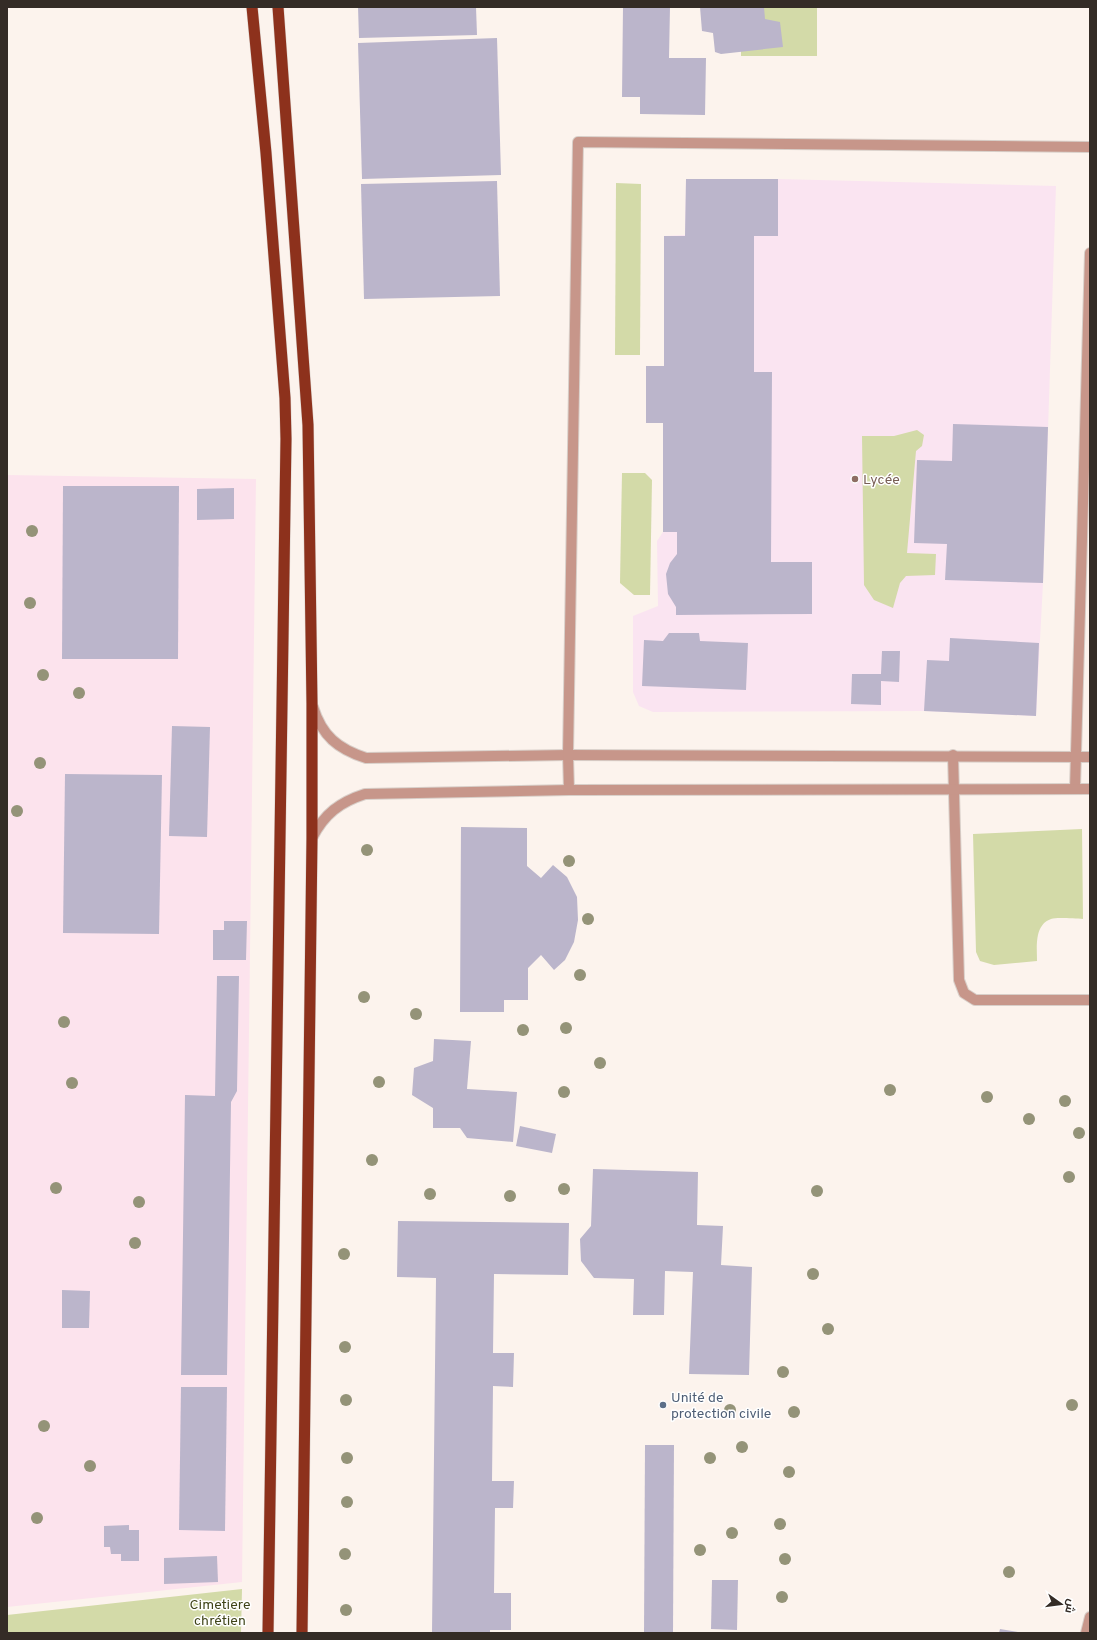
<svg xmlns="http://www.w3.org/2000/svg" width="1097" height="1640" viewBox="0 0 1097 1640" font-family="Overpass,Cairo,sans-serif">
<style>
.industrial{fill:#fce3ed}
.education{fill:#fae4f1}
.green{fill:#d3daa8}
.building{fill:#bbb5cb}
.lines{fill:none;stroke-linecap:round;stroke-linejoin:round}
.minor-casing{stroke:#d8cfc9;stroke-width:12}
.trunk-casing{stroke:#d8cfc9;stroke-width:12}
.minor{stroke:#c7968a;stroke-width:10}
.trunk{stroke:#8d311c;stroke-width:11}
.tree{fill:#949378}
.education-dot{fill:#8d6e63;stroke:#fff;stroke-width:1.5}
.service-dot{fill:#5c6f8a;stroke:#fff;stroke-width:1.5}
.labels{text-anchor:middle;stroke-width:3;stroke-linejoin:round;paint-order:stroke}
.education-label{font-size:14px;fill:#785e54;stroke:#fff;text-anchor:start}
.service-label{font-size:14px;fill:#4e5e75;stroke:#fff;text-anchor:start}
.park-label{font-size:14px;fill:#3f4418;stroke:#fff}
</style>
<rect width="100%" height="100%" fill="#fcf3ed"/>
<polygon class="industrial" points="7,475 256,479 242,1582 7,1607"/>
<polygon class="education" points="686,179 778,179 1056,186 1043,583 1036,716 924,711 653,712 639,706 633,692 633,616 658,606 657,541 663,532 663,423 646,423 646,366 664,366 664,236 685,235"/>
<g class="green">
<rect x="741" y="7" width="76" height="49"/>
<polygon points="616,183 641,184 640,355 615,355"/>
<polygon points="917,430 924,435 922,446 916,451 907,553 936,554 935,575 906,576 900,583 893,608 874,600 864,585 862,436 894,436"/>
<polygon points="622,473 645,473 652,480 650,595 634,595 620,583"/>
<path d="M1082,829L1083,919C1075,919 1058,917 1051,919C1034,925 1037,947 1037,961L994,965L980,961L976,952L973,834Z"/>
<polygon points="242,1589 241,1633 7,1633 7,1615"/>
</g>
<g class="building">
<polygon points="358,7 476,7 477,35 359,38"/>
<polygon points="623,7 670,7 669,58 706,58 705,115 640,114 640,97 622,97"/>
<polygon points="700,7 764,7 765,19 780,22 783,47 721,54 715,52 713,33 702,31"/>
<polygon points="497,38 501,175 362,179 358,43"/>
<polygon points="686,179 778,179 778,236 754,236 754,372 772,372 771,562 812,562 812,614 676,615 676,607 668,594 666,574 670,563 677,554 677,532 663,532 663,423 646,423 646,366 664,366 664,236 685,236"/>
<polygon points="497,181 500,296 364,299 361,184"/>
<polygon points="953,424 1048,427 1043,583 945,580 947,544 914,543 917,460 952,461"/>
<polygon points="63,486 179,486 178,659 62,659"/>
<polygon points="234,488 234,519 197,520 197,489"/>
<polygon points="669,633 699,633 700,641 748,643 746,690 642,686 644,640 663,641"/>
<polygon points="950,638 1039,643 1036,716 924,711 927,660 949,661"/>
<polygon points="882,651 900,651 899,682 881,681 881,705 851,704 852,674 881,674"/>
<polygon points="172,726 210,727 207,837 169,836"/>
<polygon points="65,774 162,775 159,934 63,933"/>
<polygon points="461,827 527,828 527,866 541,878 553,865 567,877 577,897 578,920 574,942 565,960 554,970 541,955 528,968 528,1000 504,1000 504,1012 460,1012"/>
<polygon points="224,921 247,921 246,960 213,960 213,930 224,930"/>
<polygon points="217,976 239,976 237,1091 231,1102 227,1375 181,1375 185,1095 215,1096"/>
<polygon points="434,1039 471,1041 467,1089 517,1092 513,1142 467,1138 460,1128 433,1128 433,1108 412,1095 414,1068 433,1061"/>
<polygon points="520,1126 556,1134 552,1153 516,1146"/>
<polygon points="593,1169 698,1172 697,1225 723,1226 721,1265 752,1267 749,1375 689,1374 693,1272 665,1271 664,1315 633,1315 634,1279 594,1278 581,1261 580,1239 591,1226"/>
<polygon points="398,1221 569,1223 568,1275 494,1274 493,1353 514,1353 513,1387 493,1386 492,1481 514,1481 513,1508 495,1508 494,1593 511,1593 511,1630 490,1630 490,1633 432,1633 436,1278 397,1277"/>
<polygon points="62,1290 90,1291 89,1328 62,1328"/>
<polygon points="181,1387 227,1387 225,1531 179,1530"/>
<polygon points="645,1445 674,1445 673,1633 644,1633"/>
<polygon points="129,1525 129,1530 139,1530 139,1561 121,1561 121,1554 111,1554 110,1547 104,1547 104,1526"/>
<polygon points="217,1556 218,1582 164,1584 164,1558"/>
<polygon points="712,1580 738,1580 737,1630 711,1629"/>
<polygon points="1000,1629 1018,1632 1017,1633 999,1633"/>
</g>
<g class="lines">
<g class="minor-casing">
<g id="minor">
<path d="M313,707C322,736 338,749 366,758L568,755L1090,757"/>
<polyline points="953,755 959,980 964,993 975,1000 1090,1000"/>
<polyline points="1075,789 1090,253"/>
<polyline points="569,790 568,755 578,142 1090,147"/>
<path d="M312,838C324,814 340,802 365,794L569,790L1090,789"/>
<polyline points="1086,1633 1090,1617"/>
</g>
</g>
<g class="trunk-casing">
<g id="trunk">
<polyline points="252,7 266,153 285,398 286,439 268,1633"/>
<polyline points="278,7 308,425 312,703 312,838 302,1633"/>
</g>
</g>
<use href="#minor" class="minor"/>
<use href="#trunk" class="trunk"/>
</g>
<g class="tree">
<circle cx="32" cy="531" r="6"/>
<circle cx="30" cy="603" r="6"/>
<circle cx="43" cy="675" r="6"/>
<circle cx="79" cy="693" r="6"/>
<circle cx="40" cy="763" r="6"/>
<circle cx="17" cy="811" r="6"/>
<circle cx="367" cy="850" r="6"/>
<circle cx="569" cy="861" r="6"/>
<circle cx="588" cy="919" r="6"/>
<circle cx="580" cy="975" r="6"/>
<circle cx="364" cy="997" r="6"/>
<circle cx="416" cy="1014" r="6"/>
<circle cx="64" cy="1022" r="6"/>
<circle cx="566" cy="1028" r="6"/>
<circle cx="523" cy="1030" r="6"/>
<circle cx="600" cy="1063" r="6"/>
<circle cx="379" cy="1082" r="6"/>
<circle cx="72" cy="1083" r="6"/>
<circle cx="890" cy="1090" r="6"/>
<circle cx="564" cy="1092" r="6"/>
<circle cx="987" cy="1097" r="6"/>
<circle cx="1065" cy="1101" r="6"/>
<circle cx="1029" cy="1119" r="6"/>
<circle cx="1079" cy="1133" r="6"/>
<circle cx="372" cy="1160" r="6"/>
<circle cx="1069" cy="1177" r="6"/>
<circle cx="56" cy="1188" r="6"/>
<circle cx="564" cy="1189" r="6"/>
<circle cx="817" cy="1191" r="6"/>
<circle cx="430" cy="1194" r="6"/>
<circle cx="510" cy="1196" r="6"/>
<circle cx="139" cy="1202" r="6"/>
<circle cx="135" cy="1243" r="6"/>
<circle cx="344" cy="1254" r="6"/>
<circle cx="813" cy="1274" r="6"/>
<circle cx="828" cy="1329" r="6"/>
<circle cx="345" cy="1347" r="6"/>
<circle cx="783" cy="1372" r="6"/>
<circle cx="346" cy="1400" r="6"/>
<circle cx="1072" cy="1405" r="6"/>
<circle cx="730" cy="1410" r="6"/>
<circle cx="794" cy="1412" r="6"/>
<circle cx="44" cy="1426" r="6"/>
<circle cx="742" cy="1447" r="6"/>
<circle cx="347" cy="1458" r="6"/>
<circle cx="710" cy="1458" r="6"/>
<circle cx="90" cy="1466" r="6"/>
<circle cx="789" cy="1472" r="6"/>
<circle cx="347" cy="1502" r="6"/>
<circle cx="37" cy="1518" r="6"/>
<circle cx="780" cy="1524" r="6"/>
<circle cx="732" cy="1533" r="6"/>
<circle cx="700" cy="1550" r="6"/>
<circle cx="345" cy="1554" r="6"/>
<circle cx="785" cy="1559" r="6"/>
<circle cx="1009" cy="1572" r="6"/>
<circle cx="782" cy="1597" r="6"/>
<circle cx="346" cy="1610" r="6"/>
</g>
<circle class="education-dot" cx="855" cy="479" r="4"/>
<circle class="service-dot" cx="663" cy="1405" r="4"/>
<g class="labels">
<g class="education-label">
<text x="863" y="484">Lycée</text>
</g>
<g class="service-label">
<text x="671" y="1402">Unité de<tspan x="671" dy="16">protection civile</tspan></text>
</g>
<g class="park-label">
<text x="220" y="1609">Cimetiere<tspan x="220" dy="16">chrétien</tspan></text>
</g>
</g>
<rect width="1097" height="1640" fill="none" stroke="#342c26" stroke-width="16"/>
<g transform="translate(1061 1604) rotate(104)" stroke="#ffffff" stroke-width="3" paint-order="stroke">
<path d="M0-3L7 15L0 10L-7 15Z" fill="#342c26"/>
<text y="-6" font-size="11" font-weight="bold" text-anchor="middle" fill="#342c26">ش</text>
</g>
</svg>
